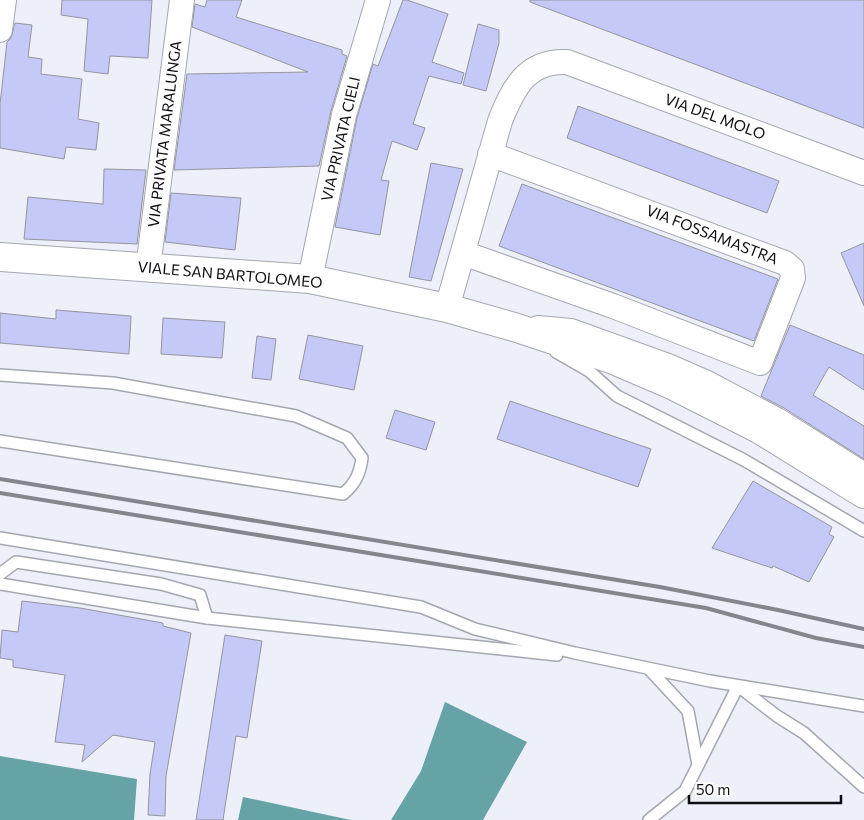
<svg xmlns="http://www.w3.org/2000/svg" width="864" height="820" viewBox="0 0 864 820" font-family="Commissioner,sans-serif">
<style>
.water{fill:#65a3a6}
.building{fill:#c4c9f7;stroke:#94959d}
.lines{fill:none;stroke-linecap:round;stroke-linejoin:round}
.service-casing{stroke:#a4a7af;stroke-width:14}
.minor-casing{stroke:#a4a7af;stroke-width:26}
.secondary-casing{stroke:#a4a7af;stroke-width:30}
.service{stroke:#fff;stroke-width:11}
.minor{stroke:#fff;stroke-width:24}
.secondary{stroke:#fff;stroke-width:28}
.rail{stroke:#84868c;stroke-width:4}
.labels{text-anchor:middle;stroke-width:5;stroke-linejoin:round;paint-order:stroke}
.street-label{font-size:15px;fill:#0c0d10;stroke:#fefefe}
</style>
<rect width="100%" height="100%" fill="#eef0f9"/>
<g class="water">
<polygon points="445,702 527,742 483,820 391,820 421,771"/>
<polygon points="0,756 137,779 134,820 0,820"/>
<polygon points="243,797 346,819 352,820 238,820"/>
</g>
<g class="building">
<polygon points="62,0 152,0 148,58 110,56 108,74 84,71 88,19 61,15"/>
<polygon points="207,0 242,0 236,17 342,50 342,54 347,56 331,111 319,166 174,170 187,74 308,72 192,27 195,4 205,7"/>
<polygon points="403,0 407,0 448,14 432,62 464,73 461,84 429,76 413,124 425,128 417,150 392,141 381,180 389,181 380,235 335,227 357,118 373,64 378,66"/>
<polygon points="530,0 864,0 864,128 530,2"/>
<polygon points="15,23 32,25 28,57 42,59 41,74 82,79 78,119 99,123 96,150 66,147 64,159 0,148 0,104 7,42 11,38"/>
<polygon points="478,24 499,30 499,43 486,91 463,85"/>
<polygon points="578,106 779,181 767,213 567,138"/>
<polygon points="431,163 463,169 431,281 409,277"/>
<polygon points="104,169 146,170 137,244 24,239 28,197 103,204"/>
<polygon points="522,184 778,279 754,341 499,246"/>
<polygon points="171,193 241,198 235,250 165,242"/>
<polygon points="864,243 864,306 841,253"/>
<polygon points="56,310 131,316 129,354 0,343 0,313 56,319"/>
<polygon points="163,318 225,322 222,358 161,354"/>
<polygon points="790,325 864,355 864,390 829,367 813,395 864,426 864,459 784,408 761,396"/>
<polygon points="308,335 363,346 354,390 299,379"/>
<polygon points="257,336 276,339 271,380 252,378"/>
<polygon points="510,401 651,449 638,487 497,439"/>
<polygon points="395,410 435,422 426,450 386,438"/>
<polygon points="753,481 832,527 829,534 834,537 809,582 773,566 772,568 712,548"/>
<polygon points="22,601 80,608 163,623 163,626 191,633 166,776 165,816 148,815 150,774 155,742 113,735 82,762 85,745 55,742 65,675 13,667 13,660 0,658 2,630 18,632"/>
<polygon points="225,635 262,641 247,738 236,736 223,820 196,820"/>
</g>
<g class="lines">
<g class="service-casing">
<g id="service">
<polyline points="556,352 589,371 617,396 744,460 864,531"/>
<path d="M0,375L113,383L296,416L347,438L362,458C360,474 355,484 343,494L0,441"/>
<polyline points="0,538 421,607 475,629 575,653 710,681 864,706"/>
<polyline points="0,574 16,562 161,584 200,595 207,618"/>
<polyline points="0,584 207,618 557,655"/>
<polyline points="649,669 688,711 698,765"/>
<polyline points="649,820 685,791 738,686 777,716 804,733 864,787"/>
</g>
</g>
<g class="minor-casing">
<g id="minor">
<polyline points="0,30 4,0"/>
<polyline points="463,253 613,306 760,363 793,278 792,269 785,263 490,154"/>
<polyline points="148,268 182,0"/>
<polyline points="310,279 344,115 378,0"/>
<path d="M447,308L500,121C513,89 526,60 567,62L864,173"/>
<polyline points="538,328 571,331 668,366 707,383 777,420 864,475"/>
</g>
</g>
<g class="secondary-casing">
<polyline id="secondary" points="0,257 310,279 447,308 514,327 611,359 674,386 759,429 864,494"/>
</g>
<use href="#service" class="service"/>
<use href="#minor" class="minor"/>
<use href="#secondary" class="secondary"/>
<g class="rail">
<polyline points="0,479 660,587 778,610 864,629"/>
<polyline points="0,493 706,608 816,638 864,647"/>
</g>
</g>
<g class="labels">
<g class="street-label">
<text transform="translate(715 117) rotate(20)" y="5">VIA DEL MOLO</text>
<text transform="translate(165 134) rotate(-83)" y="5">VIA PRIVATA MARALUNGA</text>
<text transform="translate(341 139) rotate(-77)" y="5">VIA PRIVATA CIELI</text>
<text transform="translate(712 235) rotate(21)" y="5">VIA FOSSAMASTRA</text>
<text transform="translate(230 275) rotate(5)" y="5">VIALE SAN BARTOLOMEO</text>
</g>
</g>
<path d="M689 795v8h152v-8" fill="none" stroke="#0c0d10" stroke-width="2.5"/>
<text x="696" y="795" font-size="15" fill="#0c0d10" stroke="#fefefe" stroke-width="4" paint-order="stroke">50 m</text>
</svg>
